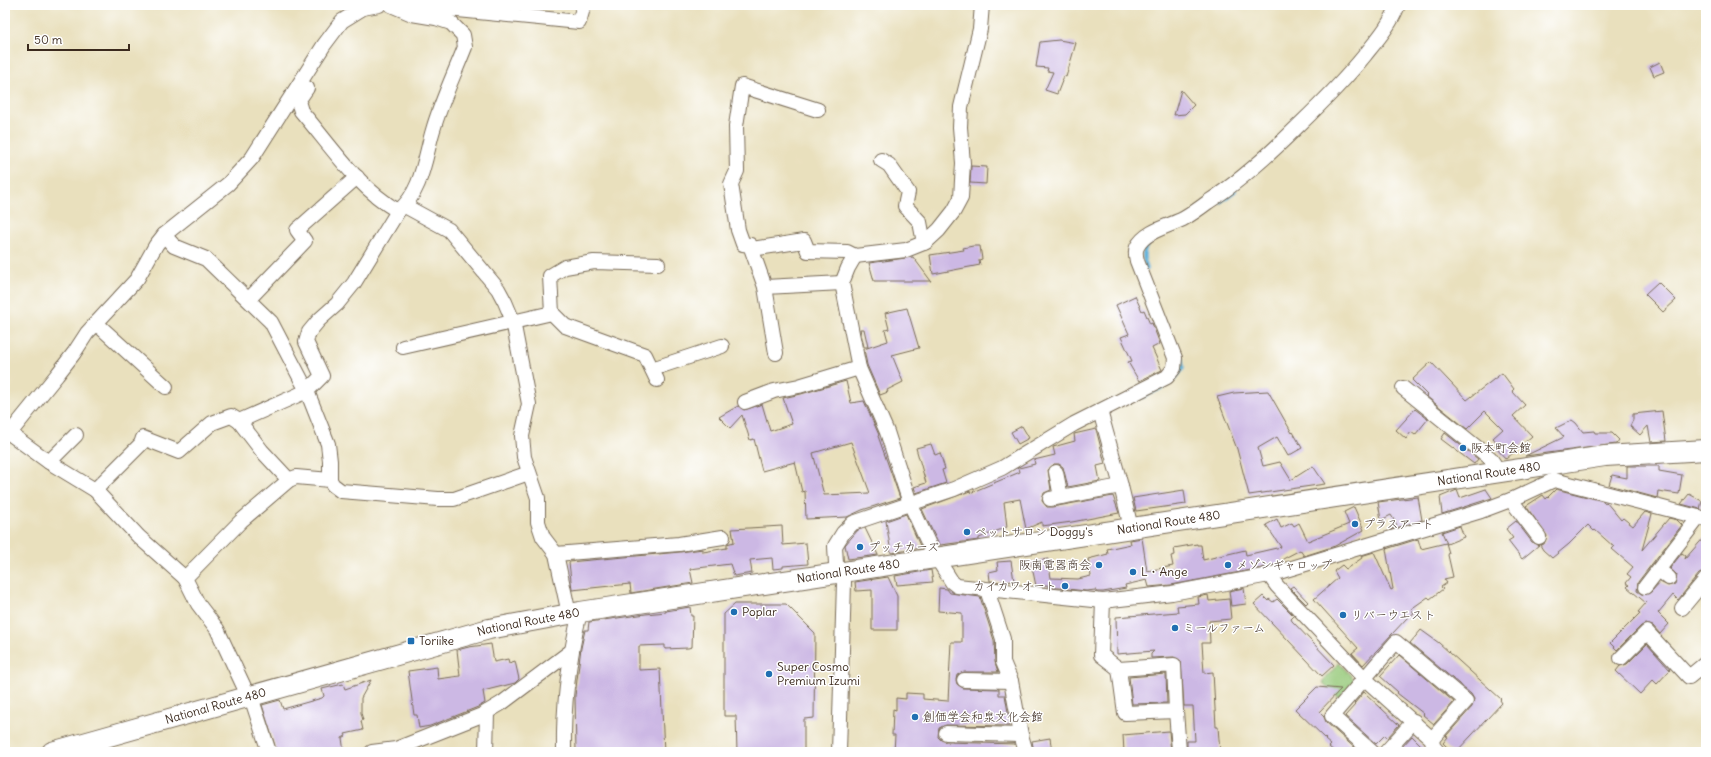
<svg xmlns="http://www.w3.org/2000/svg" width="1711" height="757" viewBox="0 0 1711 757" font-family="Delius,'Klee One',sans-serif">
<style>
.green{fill:#96c979;stroke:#687a4c}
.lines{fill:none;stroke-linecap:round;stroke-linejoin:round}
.stream{stroke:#5eb1da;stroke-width:4}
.building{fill:#ccb8e4;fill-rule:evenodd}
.minor-casing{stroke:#786a56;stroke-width:16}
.highway-casing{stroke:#786a56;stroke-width:22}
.minor{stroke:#fff;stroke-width:14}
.highway{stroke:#fff;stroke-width:20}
.poi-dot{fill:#1f6fb2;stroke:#fff;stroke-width:1.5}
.labels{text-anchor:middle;stroke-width:3;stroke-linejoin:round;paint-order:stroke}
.poi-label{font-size:12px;fill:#3b2a1e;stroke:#fff;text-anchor:start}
.street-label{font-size:12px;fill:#3b2a1e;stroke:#fff}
</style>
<rect width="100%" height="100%" fill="#fff"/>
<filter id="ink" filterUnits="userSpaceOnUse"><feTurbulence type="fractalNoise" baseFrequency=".025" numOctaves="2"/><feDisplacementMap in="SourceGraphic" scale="8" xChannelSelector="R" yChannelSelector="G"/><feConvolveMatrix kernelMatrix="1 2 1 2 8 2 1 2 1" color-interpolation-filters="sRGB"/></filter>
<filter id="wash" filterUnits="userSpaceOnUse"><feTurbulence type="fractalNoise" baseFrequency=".012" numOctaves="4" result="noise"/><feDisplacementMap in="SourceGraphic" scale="16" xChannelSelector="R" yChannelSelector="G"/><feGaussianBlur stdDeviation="0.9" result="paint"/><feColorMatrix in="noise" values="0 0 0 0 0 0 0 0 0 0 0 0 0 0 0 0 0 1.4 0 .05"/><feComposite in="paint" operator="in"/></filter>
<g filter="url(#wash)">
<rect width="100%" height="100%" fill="#e9e0bd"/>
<polygon class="green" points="1339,663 1353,678 1354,683 1339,698 1322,682"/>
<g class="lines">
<g class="stream">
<polyline points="1220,202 1235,191"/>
<path d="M1147,269C1143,258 1142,251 1149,242"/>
<path d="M1142,397C1159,389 1172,385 1183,368L1181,357"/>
</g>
</g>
<g id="blocks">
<g class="building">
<polygon points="1059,40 1076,43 1066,77 1064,76 1057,94 1045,90 1053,72 1047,71 1048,68 1036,67 1040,42"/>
<polygon points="1660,62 1664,72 1654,76 1650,67"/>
<polygon points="1181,90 1194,105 1185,114 1174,115"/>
<polygon points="971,166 987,167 986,184 970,183"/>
<polygon points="973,246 980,246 982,259 979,260 980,265 933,274 930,255 964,250 963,248"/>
<polygon points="913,257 931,281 874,281 869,263"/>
<polygon points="1658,282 1676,300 1663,312 1645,294"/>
<polygon points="1135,296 1142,311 1144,310 1150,324 1152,323 1160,344 1152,348 1162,370 1139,381 1128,362 1132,361 1121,337 1129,334 1116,305"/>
<polygon points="907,308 919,348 892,355 903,382 887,390 888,392 880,395 867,365 864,349 888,341 885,330 889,329 885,313"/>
<polygon points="860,329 864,329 868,347 864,347"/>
<polygon points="1431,362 1467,400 1502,373 1514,389 1512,391 1525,405 1513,416 1532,436 1506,459 1496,448 1499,445 1493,438 1503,429 1485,411 1467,429 1426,396 1427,395 1412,380"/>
<path d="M846,381L851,403L864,401L879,435L878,436L900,498L862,510L847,517L806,519L805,491L802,492L795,462L762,471L754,439L750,440L742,415L730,428L719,417L738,406L744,410L762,404L770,431L792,424L783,398L801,394ZM851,442L870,493L824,495L813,453Z"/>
<polygon points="1268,391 1292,433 1293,432 1302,448 1288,456 1277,437 1258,448 1263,466 1280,462 1291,480 1313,466 1325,484 1249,495 1237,449 1217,397 1234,393"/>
<polygon points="1415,409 1428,419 1415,435 1411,432 1406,439 1396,430"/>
<polygon points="1662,411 1666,441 1651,442 1648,426 1640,435 1630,426 1633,420 1633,414"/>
<polygon points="1572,420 1576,423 1583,432 1594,431 1595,433 1612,433 1619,440 1616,444 1525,456 1564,437 1556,428"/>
<polygon points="1022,426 1029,438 1018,444 1011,432"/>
<polygon points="1096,429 1105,464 1097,466 1100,481 1068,487 1063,467 1059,464 1054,464 1048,470 1051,490 1044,493 1042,501 1047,507 1052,507 1113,496 1119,513 1072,522 1042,526 1042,522 1026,529 1020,499 1004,502 1007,527 979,538 979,540 940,545 938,543 922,509 970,491 970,493 1020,472 1019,468 1035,464 1034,460 1055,455 1053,447 1075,441 1074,434"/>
<polygon points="1445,433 1478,459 1474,464 1441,439"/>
<polygon points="931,444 935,455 940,453 945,469 942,470 946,483 916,493 914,487 926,483 916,448"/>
<polygon points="1627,466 1659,466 1659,471 1682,475 1679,494 1658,491 1657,498 1609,485 1612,475 1627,478"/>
<polygon points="1486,489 1492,498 1442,514 1440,497 1457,490 1460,498"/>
<polygon points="1556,489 1603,501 1605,504 1606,502 1621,520 1623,518 1633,526 1645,512 1652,514 1642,550 1669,518 1677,520 1682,525 1638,582 1637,591 1643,595 1651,592 1660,582 1668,586 1675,584 1677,575 1670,568 1682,553 1686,556 1685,559 1706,535 1706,571 1699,574 1678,600 1673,595 1658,613 1669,624 1660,634 1653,626 1645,624 1641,626 1617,650 1610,643 1640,613 1638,612 1646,603 1627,587 1629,585 1626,583 1631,577 1627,574 1633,567 1612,549 1614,547 1595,530 1594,531 1588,525 1569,544 1552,558 1543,550 1540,545 1544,544 1547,536 1526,506 1543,495 1546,499"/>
<polygon points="1184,490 1186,504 1136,511 1133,498"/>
<polygon points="1689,494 1702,501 1700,509 1681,504"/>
<polygon points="1418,497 1422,520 1390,530 1397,525 1391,515 1381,520 1378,502"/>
<polygon points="1354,507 1364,530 1335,546 1304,556 1300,550 1283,559 1284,562 1267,567 1171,585 1149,587 1147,580 1125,585 1126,588 1103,592 1096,592 1096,590 1086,591 1048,587 1048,585 1036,586 1031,562 1048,559 1051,578 1078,579 1091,576 1088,559 1108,554 1107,549 1131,544 1130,540 1142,538 1147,571 1173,566 1171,556 1175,555 1174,548 1197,544 1197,545 1201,545 1203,560 1245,550 1246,555 1281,547 1266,525 1277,519 1281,528 1292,523 1294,526 1299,523 1308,541 1349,524 1344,512"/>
<polygon points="906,514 921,548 891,553 886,521"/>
<polygon points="1516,521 1532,542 1539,545 1522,559 1508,541 1513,538 1506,529"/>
<polygon points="782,526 783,545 806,543 808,564 783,566 783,568 773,569 772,558 750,560 752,573 734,576 730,564 690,569 693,583 631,593 630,584 572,590 569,562 680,552 703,549 703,552 727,548 727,544 734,542 732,529"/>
<polygon points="1460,526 1464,537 1447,544 1442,532"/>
<polygon points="865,528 878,555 848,559 845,545 858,530"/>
<polygon points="1418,539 1421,549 1446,543 1449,553 1448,555 1453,577 1444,579 1447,583 1441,587 1443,589 1430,599 1428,597 1411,609 1414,613 1407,618 1363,665 1352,653 1358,648 1314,599 1338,578 1334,571 1342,565 1346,569 1362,558 1361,556 1374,552 1391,590 1393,589 1386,549"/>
<polygon points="1011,561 1014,581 1004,582 990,581 989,572 998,570 997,562"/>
<polygon points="931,570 933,582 897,585 895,576"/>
<polygon points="888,577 897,596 897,630 872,630 872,590 856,591 855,582"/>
<polygon points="1293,586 1308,602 1306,604 1290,588"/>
<polygon points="939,588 947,589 950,593 980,597 994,640 995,662 998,672 964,672 957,675 956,680 957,684 963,688 999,689 999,695 1005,695 1010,724 1010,726 946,725 939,728 938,737 941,740 946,742 1015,744 1017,752 894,752 895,735 892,735 893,709 896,710 896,698 906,699 906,693 923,694 923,699 948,701 951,642 962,642 962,613 938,611"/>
<polygon points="1244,588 1246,604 1231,606 1229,591"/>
<polygon points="1208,595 1209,601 1229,599 1231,619 1209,621 1210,643 1202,643 1204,673 1213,672 1216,727 1218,727 1220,752 1187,752 1187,741 1195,741 1193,706 1184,706 1181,661 1174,657 1151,658 1151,654 1154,651 1117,654 1116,617 1178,612 1177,606 1199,604 1198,597"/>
<polygon points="1263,596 1268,601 1269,599 1273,602 1277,599 1294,616 1291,619 1292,621 1334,665 1322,676 1254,604"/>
<polygon points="735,604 786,604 815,633 814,718 804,719 804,752 737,752 736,716 724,716 724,614"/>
<polygon points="690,607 691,616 693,616 692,647 688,648 665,649 665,645 639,646 639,670 660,669 664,752 576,752 575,696 581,648 585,630 588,630 589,622 646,614 666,612 666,611"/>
<polygon points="1421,630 1439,643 1501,699 1500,700 1502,703 1456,752 1452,752 1443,743 1448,737 1446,736 1472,707 1474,699 1471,694 1410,643"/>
<polygon points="491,644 494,662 508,659 509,663 515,661 519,679 515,683 483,691 485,703 478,707 430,726 419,728 417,715 414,715 408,671 437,667 438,679 460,676 457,650 469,647"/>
<polygon points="1647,644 1670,670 1657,684 1653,680 1640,694 1616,671 1620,666 1627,664"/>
<polygon points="1399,655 1454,702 1434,724 1423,715 1424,714 1397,693 1398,692 1380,676"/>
<polygon points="1166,674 1167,703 1132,704 1129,677"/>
<polygon points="371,680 361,698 361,713 363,720 361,721 363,730 345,734 346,736 342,738 344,752 277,752 262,705 280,700 283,709 322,698 324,696 322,689 343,684 345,689"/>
<polygon points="1317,687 1341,689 1319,712 1324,717 1326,722 1359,752 1335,752 1329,747 1331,745 1325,740 1326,739 1295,709"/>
<polygon points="1364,692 1399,725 1387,738 1385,735 1376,744 1345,716 1355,705 1354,704"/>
<polygon points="1169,731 1171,752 1124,752 1123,735"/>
<polygon points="1412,736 1425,749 1427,752 1406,752 1401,748"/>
<polygon points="1050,738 1052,752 1034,752 1032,741"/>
</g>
</g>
</g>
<g filter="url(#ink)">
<use href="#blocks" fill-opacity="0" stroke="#786a56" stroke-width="1"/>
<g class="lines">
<g class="minor-casing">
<g id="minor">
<polyline points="418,6 579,22 584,5"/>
<path d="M307,88L298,101L301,111C331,146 358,188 398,211"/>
<polyline points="881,160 889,165 908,192 905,206 920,222 924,243"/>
<polyline points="405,206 449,230 498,289 505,302 513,321 529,404 522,436 524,457 538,498 538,522 543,537 556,554 569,614"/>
<polyline points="752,249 804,241 808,251 847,252 855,256 906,250 926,242 939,230 954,211 961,198 963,163 960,127 961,107 980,29 982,5"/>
<polyline points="855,256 848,268 842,283 859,368 887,432 910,503 931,549 952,582 957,586 1103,601 1172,593 1269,575 1481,511 1513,499 1554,480 1706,519"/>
<polyline points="765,287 842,283"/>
<polyline points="249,299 305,241 297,230 357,177"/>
<polyline points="552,313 550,276 565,267 594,262 658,264"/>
<polyline points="96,323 166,387"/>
<polyline points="403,347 552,313 565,326 645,355 657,380"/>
<polyline points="776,353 765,287 750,245 743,244 738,230 731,184 737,171 736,126 742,86 818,110"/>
<polyline points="652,369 722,346"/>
<polyline points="1403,388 1490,458 1494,464 1495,473"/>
<polyline points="745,402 774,391 799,386 859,368"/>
<polyline points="1100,411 1121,486 1131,528"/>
<polyline points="239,421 262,451 289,480"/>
<polyline points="5,430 49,462 95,490 139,537 185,578"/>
<polyline points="10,433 57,375 74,353 87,333 137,279 156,245 164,235 228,184 252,158 324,45 342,21 363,8 379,5"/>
<polyline points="49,462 76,435"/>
<polyline points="1056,472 1061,497"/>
<polyline points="330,480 333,485 341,491 438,499 454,499 529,473"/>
<polyline points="95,490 141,444 143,438 179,452 212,423 231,416 239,421 307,391 271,322 206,259 174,246 164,235"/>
<polyline points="1050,499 1121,486"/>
<polyline points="1511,500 1539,537"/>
<polyline points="556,554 679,544 723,537"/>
<polyline points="1659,570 1669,578"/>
<polyline points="1269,575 1277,586 1365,679 1432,739 1433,746 1438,752"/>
<polyline points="1645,587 1699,517"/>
<polyline points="987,590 1003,639 1003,662 1011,681 1021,735 1026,752"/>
<polyline points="1103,601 1101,655 1119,669 1125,713 1176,711 1174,665 1119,669"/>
<polyline points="1682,608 1706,579"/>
<polyline points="1621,658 1647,632 1689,677 1706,663"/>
<polyline points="964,680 1011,681"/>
<polyline points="1176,711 1179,751"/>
<polyline points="946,733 1021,735"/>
<path d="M269,752L253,703L245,689L217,629L198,604L185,578L241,521L289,480L296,477L330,480V461L328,444L307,391L322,376L306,342L309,332L319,320L337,304L354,283L398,211C422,193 425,156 433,130C441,102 454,75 465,47L463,35L451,23L436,18L412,14L391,5"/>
<polyline points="372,752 396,749 482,715 502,703 570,652"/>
<polyline points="486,752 487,712"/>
<path d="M564,752C563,705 569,658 580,612"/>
<path d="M839,752L844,582L842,572L836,564L835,546L843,533L853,523L954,489L1002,468L1074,424L1167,377L1174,368L1175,358L1137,261C1136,257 1135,251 1137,247C1145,231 1169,226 1183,219C1192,214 1200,208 1208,202C1242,180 1270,154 1298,126C1322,103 1344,81 1365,55C1377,40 1391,24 1398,5"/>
<polyline points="1372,752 1332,716 1396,642 1466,701 1432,739"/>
<polyline points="1386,752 1414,721"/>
</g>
</g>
<g class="highway-casing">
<g id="highway">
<path id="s1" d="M52,752L489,629L580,612L1605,456L1706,450"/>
</g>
</g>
<use href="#minor" class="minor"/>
<use href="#highway" class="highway"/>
</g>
</g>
<g class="poi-dot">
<circle cx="1463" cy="448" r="4"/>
<circle cx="1355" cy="524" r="4"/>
<circle cx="967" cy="532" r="4"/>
<circle cx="860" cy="547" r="4"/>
<circle cx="1099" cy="565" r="4"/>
<circle cx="1228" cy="565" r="4"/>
<circle cx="1133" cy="572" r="4"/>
<circle cx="1065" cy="586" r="4"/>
<circle cx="734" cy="612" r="4"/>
<circle cx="1343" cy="615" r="4"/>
<circle cx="1175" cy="628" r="4"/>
<rect x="407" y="637" width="8" height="8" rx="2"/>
<circle cx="769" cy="674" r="4"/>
<circle cx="915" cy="717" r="4"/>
</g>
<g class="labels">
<g class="poi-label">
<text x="1471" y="452">阪本町会館</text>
<text x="1363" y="528">プラスアート</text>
<text x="975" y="536">ペットサロン Doggy's</text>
<text x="868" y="551">プッチカーズ</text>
<text x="1091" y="569" text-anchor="end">阪南電器商会</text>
<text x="1236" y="569">メゾンギャロップ</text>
<text x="1141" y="576">L・Ange</text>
<text x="1057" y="590" text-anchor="end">カイカワオート</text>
<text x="742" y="616">Poplar</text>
<text x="1351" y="619">リバーウエスト</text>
<text x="1183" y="632">ミールファーム</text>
<text x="419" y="645">Toriike</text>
<text x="777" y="671">Super Cosmo<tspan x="777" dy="14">Premium Izumi</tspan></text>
<text x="923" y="721">創価学会和泉文化会館</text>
</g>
<g class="street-label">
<text dy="4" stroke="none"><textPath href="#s1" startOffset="1466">National Route 480</textPath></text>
<text dy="4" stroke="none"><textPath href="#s1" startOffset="1142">National Route 480</textPath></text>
<text dy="4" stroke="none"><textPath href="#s1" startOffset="818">National Route 480</textPath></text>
<text dy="4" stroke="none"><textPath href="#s1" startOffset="494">National Route 480</textPath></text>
<text dy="4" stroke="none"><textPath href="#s1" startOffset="170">National Route 480</textPath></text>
</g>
</g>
<rect width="1711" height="757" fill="none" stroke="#fff" stroke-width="20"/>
<path d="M28 44v6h101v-6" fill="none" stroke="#3b2a1e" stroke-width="2"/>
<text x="34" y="44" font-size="12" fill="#3b2a1e" stroke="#ffffff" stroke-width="3" paint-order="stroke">50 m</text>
</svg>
